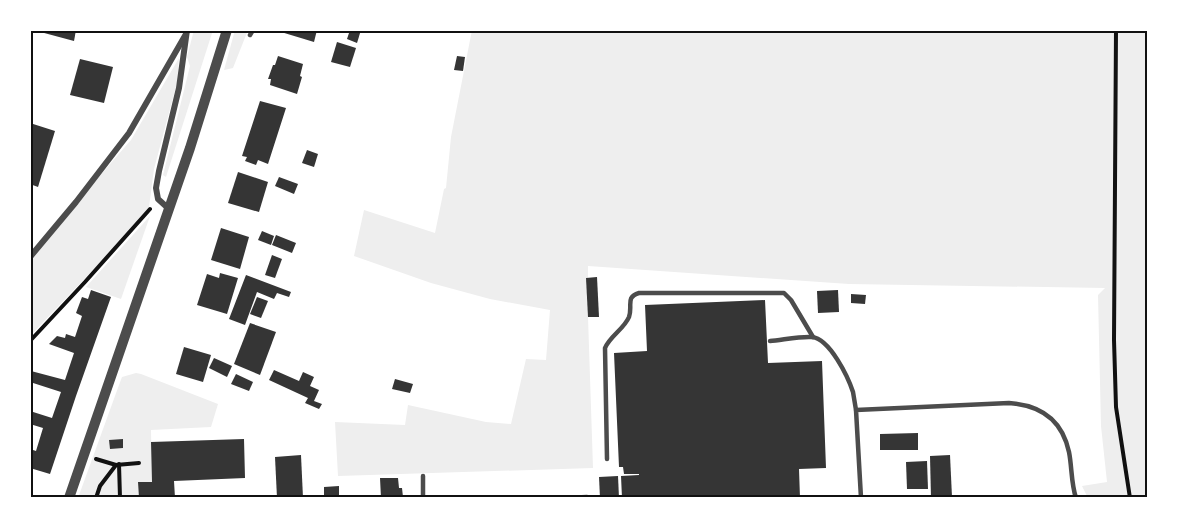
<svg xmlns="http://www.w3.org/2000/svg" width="1177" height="528" viewBox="0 0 1177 528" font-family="Barlow,sans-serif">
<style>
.green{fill:#eee}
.building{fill:#353535}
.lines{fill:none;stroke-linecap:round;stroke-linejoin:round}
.path{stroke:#111;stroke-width:4}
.service{stroke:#4c4c4c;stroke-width:4.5}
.minor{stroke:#4c4c4c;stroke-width:6}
.tertiary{stroke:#4c4c4c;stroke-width:10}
.neatline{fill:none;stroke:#111;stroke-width:2}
</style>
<rect width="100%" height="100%" fill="#fff"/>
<g class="green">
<polygon points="194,30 213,30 166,177 163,175 190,66 187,57"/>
<polygon points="235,30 248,30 233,68 224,70"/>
<polygon points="472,30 1147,30 1147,498 1088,498 1082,486 1107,482 1101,426 1098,295 1105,288 849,284 588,266 588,317 593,468 338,476 335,422 405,425 408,405 486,422 511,424 526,359 546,360 550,310 490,299 431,283 354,256 364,210 435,233 444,189 446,188 451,137"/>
<polygon points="179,58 177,83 154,169 149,207 113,249 30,336 30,256 131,140"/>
<polygon points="150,216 121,299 86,287"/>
<polygon points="136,373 141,374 218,404 211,427 151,430 152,482 138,482 139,498 78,498 119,385 122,377"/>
</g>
<g class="building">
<polygon points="33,30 76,30 74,41"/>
<polygon points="282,30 317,30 314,42 281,32"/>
<polygon points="350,30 361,30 357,43 347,39"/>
<polygon points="337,42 356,48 350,67 331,62"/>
<polygon points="278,56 303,64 300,76 302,77 297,94 270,85 271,79 268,79 273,65 275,65"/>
<polygon points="457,56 465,57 463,71 454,70"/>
<polygon points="80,59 113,67 104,103 70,95"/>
<polygon points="260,101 286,108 268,164 258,160 256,165 245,161 247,157 242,156"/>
<polygon points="30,123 55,131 38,187 30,184"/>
<polygon points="307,150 318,154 314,167 302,163"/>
<polygon points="238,172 268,182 259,212 228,203"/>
<polygon points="279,177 298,184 294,194 275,186"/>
<polygon points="221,228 249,237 240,269 211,260"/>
<polygon points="262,231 274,236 271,245 258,240"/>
<polygon points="276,235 296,243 292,253 272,245"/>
<polygon points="272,255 282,259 275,278 265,275"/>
<polygon points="220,273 238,278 227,314 197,305 207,274 219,278"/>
<polygon points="246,275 291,292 289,297 277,293 274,299 257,292 245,325 229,319"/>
<polygon points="597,277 599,317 588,317 586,278"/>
<polygon points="91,290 111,297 76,396 50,474 30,468 30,449 36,451 43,428 30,424 30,411 52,418 61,392 30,382 30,375 31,371 65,380 74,353 49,344 57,336 65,338 66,334 75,337 82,316 76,313 82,297 88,299"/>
<polygon points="838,290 839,312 818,313 817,291"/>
<polygon points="851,294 866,295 865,304 851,303"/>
<polygon points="257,297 268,301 261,318 250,314"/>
<polygon points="765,300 768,363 822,361 826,468 799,469 800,498 622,498 621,476 639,475 639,474 624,474 623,467 619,467 614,353 647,351 645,305"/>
<polygon points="250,323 276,332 260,375 234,364"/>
<polygon points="184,347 211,355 203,382 176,374"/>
<polygon points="214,358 232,366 227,377 209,368"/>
<polygon points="274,370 299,381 303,372 314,377 310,386 319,390 314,401 322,404 319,409 305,403 308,398 269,380"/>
<polygon points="236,374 253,382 249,391 231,384"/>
<polygon points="395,379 413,384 410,393 392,389"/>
<polygon points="918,433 918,450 880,450 880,434"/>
<polygon points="123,439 123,448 110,449 109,440"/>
<polygon points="244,439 245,478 174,481 175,498 139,498 138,482 152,482 151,442"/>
<polygon points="301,455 303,498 277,498 275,457"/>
<polygon points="950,455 952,497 931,498 930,456"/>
<polygon points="927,461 928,489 907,489 906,462"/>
<polygon points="618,476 619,498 600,498 599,477"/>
<polygon points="380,478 398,478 399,488 402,488 403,497 381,498"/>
<polygon points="339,486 339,498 324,498 324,487"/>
</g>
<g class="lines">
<g class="path">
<polyline points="1116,30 1114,340 1116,407 1130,498"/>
<polyline points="30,341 85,282 150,209"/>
<polyline points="96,459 116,465 139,463"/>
<polyline points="119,464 120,498"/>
<polyline points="96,498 100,486 116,465"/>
</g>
<g class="service">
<polyline points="250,35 253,30"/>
<path d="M770,341C782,340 801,336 812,337C830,339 848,377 853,392C854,398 855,404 856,410"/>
<path d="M607,459L605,348C610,336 624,329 629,317C633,306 625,297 639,293H784L791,300L813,337"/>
<polyline points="423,476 423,498"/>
<polyline points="566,498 587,497"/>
<path d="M861,498L856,410L1009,403C1040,405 1062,419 1069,452C1072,467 1071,483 1076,498"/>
</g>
<g class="minor">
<polyline points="169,209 158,199 156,188 159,171 179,88 187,30"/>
<polyline points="30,257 76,202 129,133 186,34"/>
</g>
<polyline class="tertiary" points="69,498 190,148 227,30"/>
</g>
<rect width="1177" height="528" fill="none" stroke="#ffffff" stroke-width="63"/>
<rect x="32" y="32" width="1114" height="464" class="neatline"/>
</svg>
